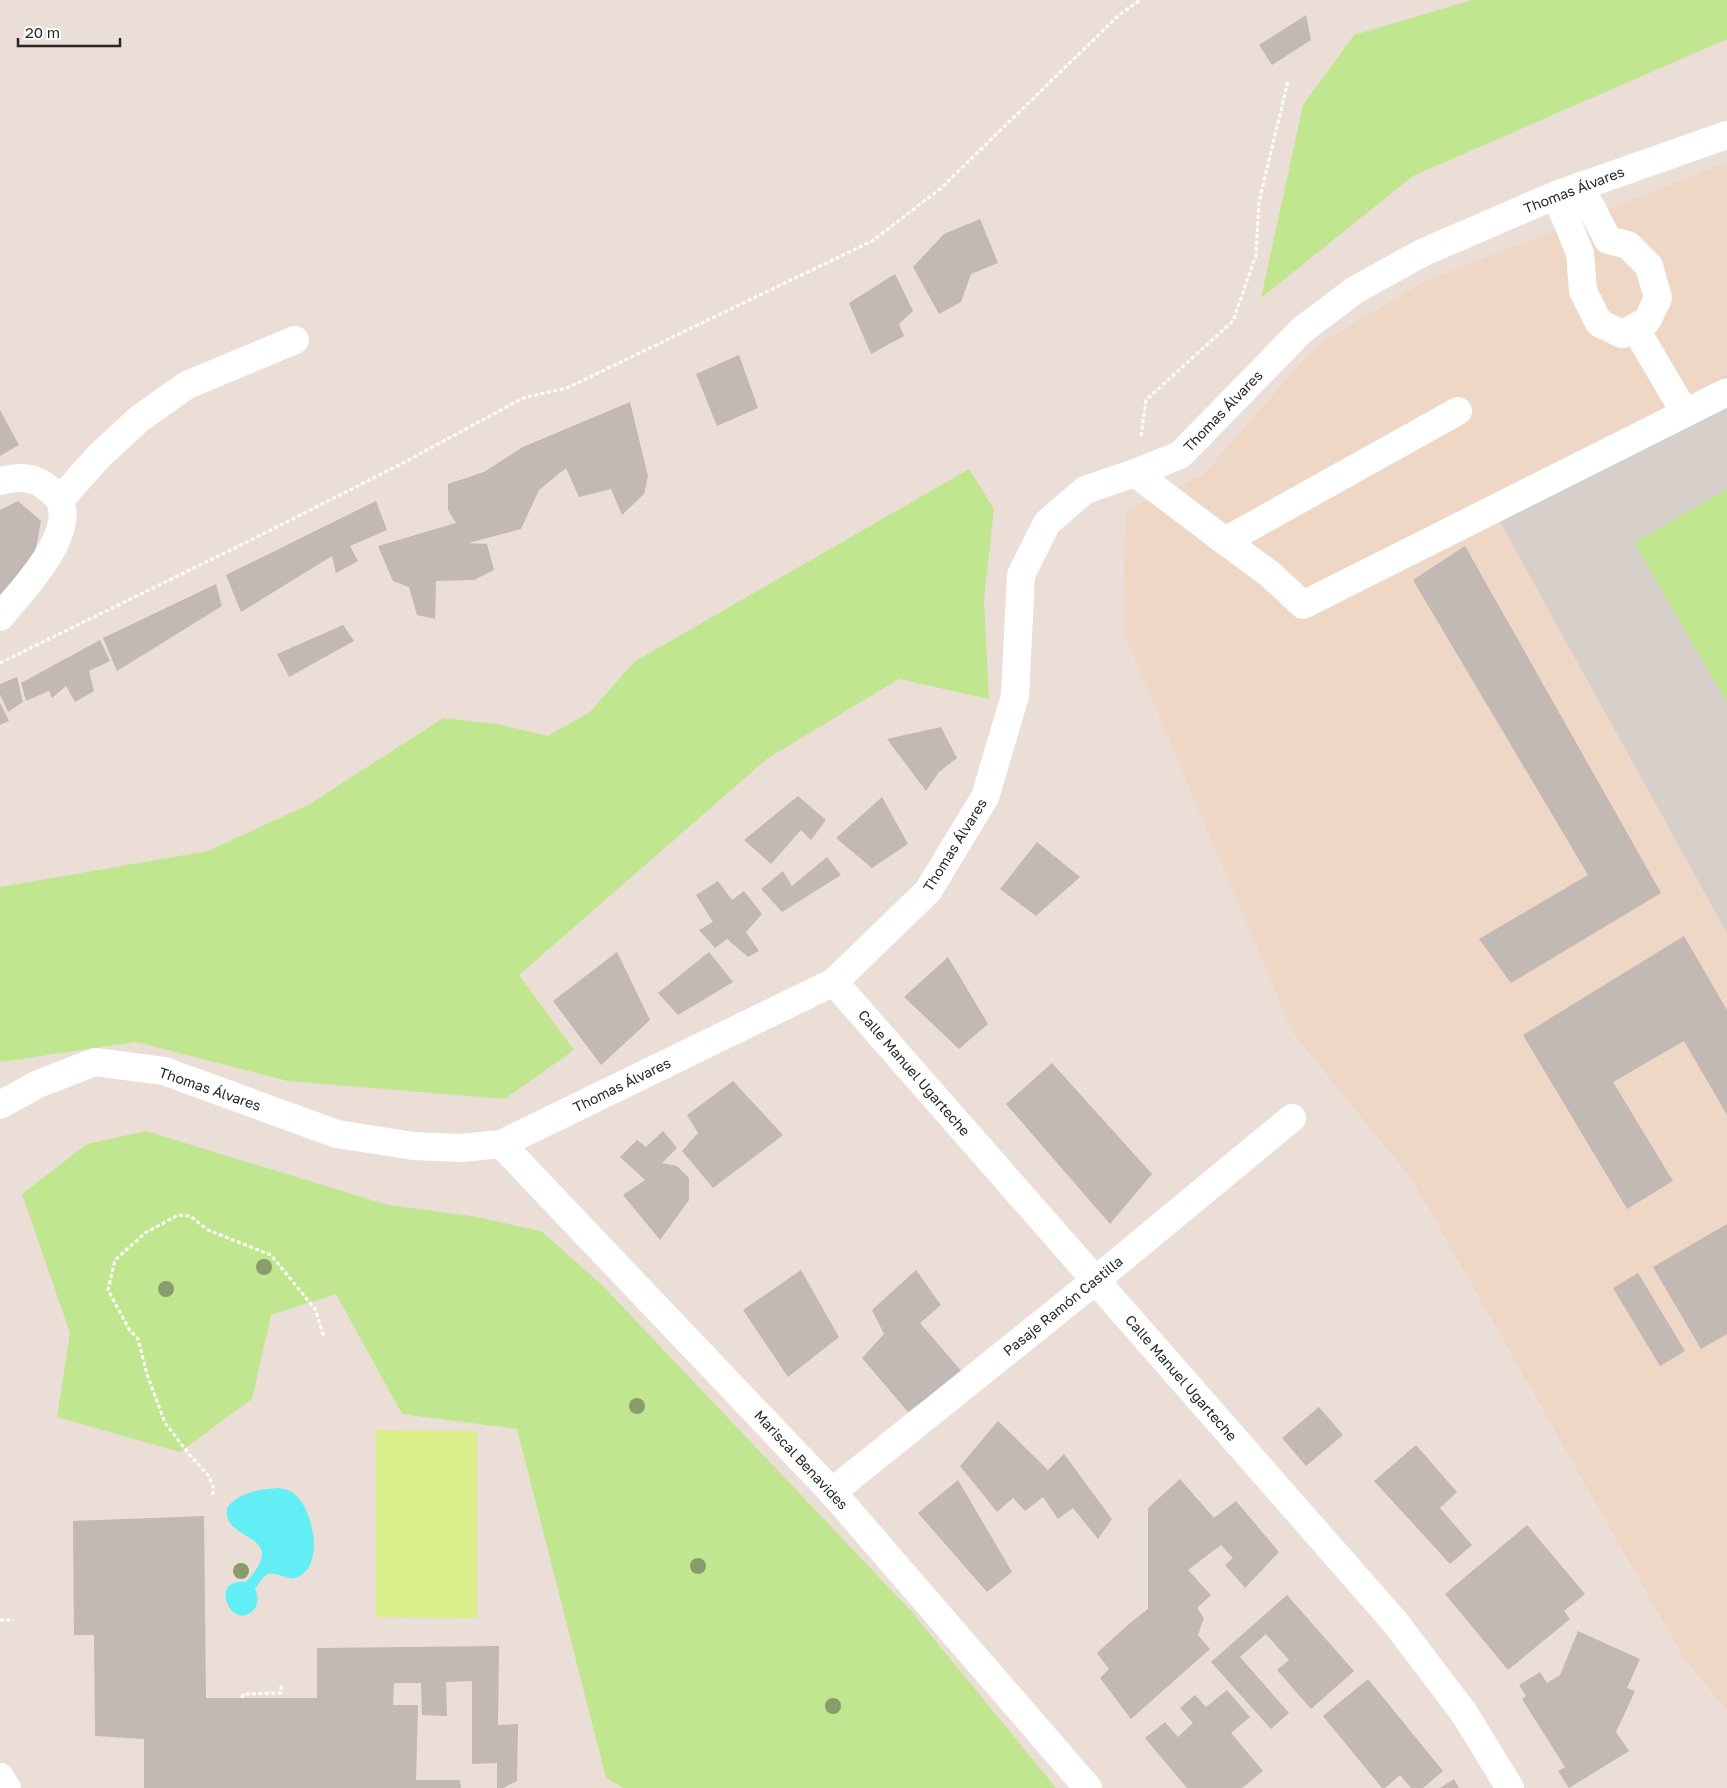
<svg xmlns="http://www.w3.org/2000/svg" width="1727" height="1788" viewBox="0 0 1727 1788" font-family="'Golos Text',sans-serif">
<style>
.education{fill:#eed7c4}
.green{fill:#c0e68f}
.pitch{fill:#daee89}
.plaza{fill:#d6cfca}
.water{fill:#61eff5}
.building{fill:#c2b8b4}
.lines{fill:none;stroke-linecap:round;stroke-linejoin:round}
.path{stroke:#fff;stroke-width:3;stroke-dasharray:4 2.5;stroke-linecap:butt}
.minor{stroke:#fff;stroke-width:28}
.tree{fill:#899c6c}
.labels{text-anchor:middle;stroke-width:4;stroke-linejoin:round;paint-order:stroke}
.street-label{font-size:14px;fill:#272727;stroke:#fff}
</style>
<rect width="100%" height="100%" fill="#ebded7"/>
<polygon class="education" points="1727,162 1727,1710 1685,1660 1413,1181 1293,1033 1123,631 1126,511 1203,475 1317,345 1424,282"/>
<g class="green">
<polygon points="1472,0 1727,0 1727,39 1413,176 1261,298 1303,105 1354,35"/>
<polygon points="969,469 994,509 984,600 989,699 899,679 768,758 519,975 574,1050 505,1099 288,1081 136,1042 0,1062 0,887 208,851 310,804 443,718 497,724 548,736 590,712 634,662"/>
<polygon points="1727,489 1727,703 1633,543"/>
<polygon points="146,1131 388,1205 471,1216 541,1231 602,1285 911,1611 1056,1788 624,1788 606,1778 517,1429 402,1414 336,1294 271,1315 252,1399 180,1452 57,1417 70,1333 22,1194 87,1144"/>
</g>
<polygon class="pitch" points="376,1430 477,1431 477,1618 376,1617"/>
<polygon class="plaza" points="1727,375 1727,489 1634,543 1727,703 1727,933 1494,511"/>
<path class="water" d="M279,1488C284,1489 289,1490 293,1493C312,1506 323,1557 304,1573C290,1586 280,1571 268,1574C263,1576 258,1585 255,1589C258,1595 259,1602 255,1608C233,1636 206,1577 246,1582C293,1532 221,1543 227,1508C238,1492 261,1489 279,1488Z"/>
<g class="building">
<polygon points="1306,15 1311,40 1272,65 1259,45"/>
<polygon points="980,219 998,263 971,274 961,302 939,314 913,267 944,234"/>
<polygon points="895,274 913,311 899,324 904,336 871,354 849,303"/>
<polygon points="739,355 758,408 717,426 696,374"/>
<polygon points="630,402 648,476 644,494 622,515 611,489 579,497 566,468 539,490 521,529 468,543 487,544 494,570 474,580 436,581 435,619 417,615 409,587 393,581 378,546 456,523 448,510 448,484 484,472 523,447"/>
<polygon points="0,410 19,445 0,456"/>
<polygon points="18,501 41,521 34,558 0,595 0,510"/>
<polygon points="376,501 387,530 350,546 358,561 336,573 332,556 241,612 226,575"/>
<polygon points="1465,546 1661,893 1511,983 1479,939 1588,875 1413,580"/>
<polygon points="216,584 222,606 117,671 103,638"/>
<polygon points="343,625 354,641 289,677 277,654"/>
<polygon points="100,640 110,661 89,671 94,691 75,702 66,686 52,698 49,691 26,701 21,683"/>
<polygon points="17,677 23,702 8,712 0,694 0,684"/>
<polygon points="0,703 9,721 0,725"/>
<polygon points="941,727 957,758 939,772 926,791 887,739"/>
<polygon points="798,796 826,820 811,840 801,830 771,864 744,840"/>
<polygon points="882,797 908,844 872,868 836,838"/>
<polygon points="1037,842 1080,877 1036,916 1000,889"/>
<polygon points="827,857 841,875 782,912 761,889 783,871 792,886"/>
<polygon points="718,881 732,900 744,891 762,914 746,932 759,951 748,957 727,939 715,948 699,930 713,922 696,895"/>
<polygon points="1684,936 1727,1010 1727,1115 1684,1041 1613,1082 1673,1181 1627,1209 1523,1035"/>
<polygon points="617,952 650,1020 601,1065 553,1001"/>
<polygon points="709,952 733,982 678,1015 658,993"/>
<polygon points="948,957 988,1024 959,1049 904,997"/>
<polygon points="1052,1063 1152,1174 1110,1224 1006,1104"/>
<polygon points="733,1081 783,1135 713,1188 682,1151 698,1133 687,1115"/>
<polygon points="663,1131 677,1148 662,1163 677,1166 689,1178 689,1200 660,1240 623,1195 645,1180 620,1157 637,1140 646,1147"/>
<polygon points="1727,1224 1727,1334 1701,1349 1653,1267"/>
<polygon points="801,1270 839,1337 788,1377 743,1310"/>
<polygon points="916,1270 941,1305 920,1323 963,1373 908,1412 862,1358 884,1334 872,1310"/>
<polygon points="1638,1273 1685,1351 1660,1366 1613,1288"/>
<polygon points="1319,1407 1343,1435 1306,1466 1282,1438"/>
<polygon points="998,1421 1048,1470 1064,1454 1112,1519 1098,1539 1073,1508 1058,1519 1043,1497 1025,1511 1013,1498 997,1512 960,1466"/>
<polygon points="1416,1445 1457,1492 1440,1508 1472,1545 1450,1564 1374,1481"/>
<polygon points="1180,1479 1214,1518 1236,1501 1279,1552 1245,1588 1225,1565 1233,1558 1221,1545 1188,1570 1211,1595 1197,1608 1204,1618 1198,1635 1210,1649 1131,1719 1100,1678 1109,1669 1097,1653 1130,1623 1148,1609 1148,1508"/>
<polygon points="958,1480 1012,1572 987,1592 918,1513"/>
<polygon points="204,1516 206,1698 317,1698 317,1648 499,1646 498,1725 518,1724 517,1781 503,1788 497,1788 497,1763 472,1764 472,1681 446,1682 447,1716 422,1715 421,1683 394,1683 393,1705 418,1705 416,1780 460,1780 461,1788 144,1788 144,1739 95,1736 94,1635 74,1635 73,1521"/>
<polygon points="1527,1525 1585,1594 1564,1611 1570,1619 1508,1670 1445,1594"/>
<polygon points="1287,1595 1354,1671 1311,1709 1277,1670 1289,1660 1266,1634 1240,1657 1289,1713 1271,1729 1211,1662"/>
<polygon points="1578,1631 1640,1659 1627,1688 1635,1691 1616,1732 1629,1751 1569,1788 1558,1771 1565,1767 1522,1699 1526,1696 1519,1685 1540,1672 1547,1683 1560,1675"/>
<polygon points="1368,1679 1443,1771 1423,1788 1411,1788 1400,1775 1385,1788 1382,1788 1323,1716"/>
<polygon points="1227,1690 1250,1717 1231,1733 1263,1771 1242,1788 1187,1788 1145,1738 1165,1722 1178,1737 1193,1723 1180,1708 1195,1695 1206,1707"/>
<polygon points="1454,1779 1459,1788 1440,1788"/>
</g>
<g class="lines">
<g class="path">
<polyline points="1141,436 1146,400 1233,321 1256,255 1259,202 1288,81"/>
<polyline points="0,663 251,540 405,462 523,398 567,388 872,241 940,189 1119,15 1140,0"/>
<polyline points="213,1495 213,1486 208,1475 189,1454 165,1423 147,1374 138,1339 129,1329 108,1290 115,1260 134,1243 145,1233 178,1215 190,1216 208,1230 271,1255 315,1309 324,1337"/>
<polyline points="0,1620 14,1620"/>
<polyline points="242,1698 243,1694 281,1693 281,1684"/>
</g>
<g class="minor">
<polyline points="1556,195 1580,253 1583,291 1599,323 1622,334 1647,321 1658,298 1649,266 1628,245 1608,240 1580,186"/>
<polyline points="1635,328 1685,413"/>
<polyline points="1135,473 1225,541 1458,411"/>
<path d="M0,481C19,476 35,476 50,490C53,493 59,497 60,501C75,536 21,592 0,617"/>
<polyline points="60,500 98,457 139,419 187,385 295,340"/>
<polyline points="1225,541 1271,575 1303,605 1727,392"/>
<polyline points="834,982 1395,1622 1464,1713 1510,1788"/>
<polyline points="0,1105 38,1084 95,1062 164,1071 337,1134 413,1146 461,1148 501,1144 834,982 928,891 985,797 1015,696 1021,575 1047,523 1085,490 1135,473 1180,455 1302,330 1355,290 1424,252 1556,195 1727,135"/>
<polyline points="501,1144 832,1492 1088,1788"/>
<polyline points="832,1492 1096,1280 1292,1118"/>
<polyline points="0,1777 7,1788"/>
</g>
</g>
<g class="tree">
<circle cx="264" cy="1267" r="8"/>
<circle cx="166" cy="1289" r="8"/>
<circle cx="637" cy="1406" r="8"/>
<circle cx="698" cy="1566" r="8"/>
<circle cx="241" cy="1571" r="8"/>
<circle cx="833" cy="1706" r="8"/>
</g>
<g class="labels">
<g class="street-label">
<text transform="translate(1574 190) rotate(-21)" y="5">Thomas Álvares</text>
<text transform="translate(1223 411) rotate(-46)" y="5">Thomas Álvares</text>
<text transform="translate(955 845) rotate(-58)" y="5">Thomas Álvares</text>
<text transform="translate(914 1073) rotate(49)" y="5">Calle Manuel Ugarteche</text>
<text transform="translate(622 1085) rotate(-26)" y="5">Thomas Álvares</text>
<text transform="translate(210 1089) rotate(19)" y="5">Thomas Álvares</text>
<text transform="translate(1063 1306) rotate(-39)" y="5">Pasaje Ramón Castilla</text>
<text transform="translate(1181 1378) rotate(49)" y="5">Calle Manuel Ugarteche</text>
<text transform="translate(801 1460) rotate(47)" y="5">Mariscal Benavides</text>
</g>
</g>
<path d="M18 38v8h102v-8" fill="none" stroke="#272727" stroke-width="2.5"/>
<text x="25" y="38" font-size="15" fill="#272727" stroke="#ffffff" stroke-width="4" paint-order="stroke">20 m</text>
</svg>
